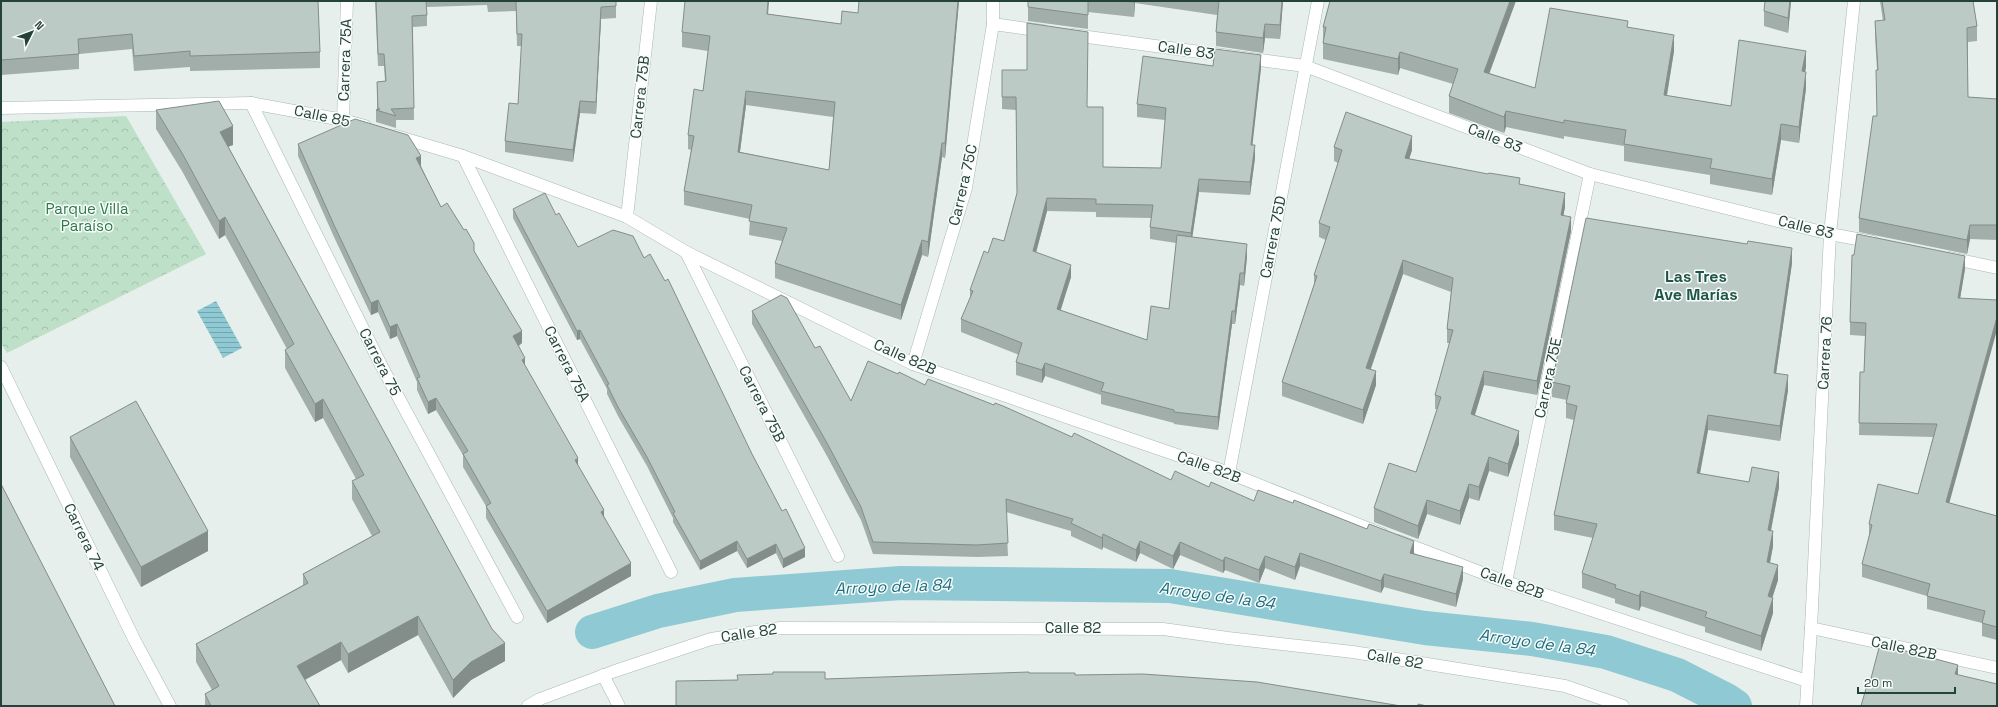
<svg xmlns="http://www.w3.org/2000/svg" width="1998" height="707" viewBox="0 0 1998 707" font-family="'Space Grotesk',sans-serif">
<style>
.park{fill:url(#park-crowns)}
.water{fill:url(#water-rules)}
.lines{fill:none;stroke-linecap:round;stroke-linejoin:round}
.canal{stroke:#8ec9d4;stroke-width:34}
.minor-casing{stroke:#a8b8b2;stroke-width:13}
.tertiary-casing{stroke:#a8b8b2;stroke-width:13}
.minor{stroke:#fff;stroke-width:12}
.tertiary{stroke:#fff;stroke-width:12}
.wall{fill:#a1aea9;fill-rule:evenodd}
.shaded-wall{fill:#838d89}
.building{fill:#bbcac4;stroke:#838d89;fill-rule:evenodd}
.labels{text-anchor:middle;stroke-width:3;stroke-linejoin:round;paint-order:stroke}
.street-label{font-size:15px;fill:#24423a;stroke:#f7fbf9}
.park-label{font-size:15px;fill:#2d7a4b;stroke:#f7fbf9}
.neighbourhood-label{font-size:16px;font-weight:bold;fill:#1f5548;stroke:#f7fbf9}
.water-label{font-size:16px;font-style:italic;fill:#1c6f80;stroke:#f7fbf9}
</style>
<defs>
<pattern id="park-crowns" width="20" height="18" patternUnits="userSpaceOnUse"><rect width="20" height="18" fill="#bfe0c8"/><path d="M2 6a3 3 0 1 1 6 0M12 15a3 3 0 1 1 6 0" fill="none" stroke="#a4c1ad"/></pattern>
<pattern id="water-rules" width="6" height="5" patternUnits="userSpaceOnUse"><rect width="6" height="5" fill="#8ec9d4"/><path d="M0 2.5h6" fill="none" stroke="#74a5ad"/></pattern>
</defs>
<rect width="100%" height="100%" fill="#e6efeb"/>
<polygon class="park" points="126,116 206,254 7,353 1,343 1,122"/>
<polygon class="water" points="216,301 242,348 223,358 197,311"/>
<g class="lines">
<polyline class="canal" points="592,632 658,611 735,595 901,583 1170,586 1425,628 1532,639 1606,652 1677,675 1726,700 1735,706"/>
<g class="minor-casing">
<g id="minor">
<polyline points="993,24 1043,31"/>
<polyline points="1073,35 1305,66 1590,174 1830,234 1873,242"/>
<polyline points="251,103 381,365 517,617"/>
<polyline points="1,108 251,103 343,120 365,126"/>
<polyline points="343,120 347,1"/>
<polyline points="396,136 463,156 627,217 686,252 913,364 1229,473 1382,534"/>
<polyline points="463,156 671,572"/>
<polyline points="627,217 651,1"/>
<polyline points="686,252 838,556"/>
<polyline points="1950,258 1997,268"/>
<polyline points="913,364 966,188 993,24 993,1"/>
<polyline points="1,367 135,641 170,706"/>
<polyline points="1229,473 1318,1"/>
<polyline points="1399,541 1506,582 1807,681"/>
<polyline points="1506,582 1590,174"/>
<polyline points="1811,628 1997,668"/>
<polyline points="603,675 619,706"/>
<polyline points="1806,706 1811,628 1830,234 1854,1"/>
</g>
</g>
<g class="tertiary-casing">
<polyline id="tertiary" points="528,706 540,699 615,671 711,639 780,628 1163,629 1228,638 1353,652 1565,686 1623,706"/>
</g>
<use href="#minor" class="minor"/>
<use href="#tertiary" class="tertiary"/>
</g>
<g class="wall">
<polygon points="1,1 320,52 320,68 190,71 190,67 134,71 132,49 79,54 79,69 1,75"/>
<polygon points="375,1 616,1 616,18 601,19 596,114 580,113 573,162 505,152 505,141 518,104 522,46 517,46 516,11 488,12 487,5 427,7 427,26 413,27 414,120 396,120 396,128 376,122 376,110 377,110 377,82 385,81 384,66 378,66"/>
<path d="M959,1L945,158L942,157L928,257L922,255L901,320L775,278V263L782,241L749,235L750,219L684,205V191L691,150L688,149V135L703,91L708,51L682,47V32L768,14L841,24L858,13ZM746,105L833,117L829,170L740,152Z"/>
<polygon points="1028,1 1283,1 1280,39 1265,38 1263,53 1216,46 1216,32 1217,15 1135,3 1134,17 1088,12 1088,29 1028,21"/>
<polygon points="1330,1 1489,73 1535,88 1628,27 1674,51 1667,96 1731,106 1806,67 1805,72 1806,88 1799,143 1781,140 1772,195 1710,184 1710,175 1624,161 1624,146 1564,136 1564,139 1506,127 1504,133 1449,113 1449,96 1453,84 1400,68 1398,75 1323,59 1323,27"/>
<polygon points="1791,1 1788,33 1764,26 1764,11"/>
<polygon points="1880,1 1973,1 1977,26 1977,41 1968,42 1968,97 1997,99 1997,240 1970,239 1967,254 1859,232 1859,218 1877,116 1877,70 1875,36 1875,21 1883,21"/>
<path d="M1213,66L1261,68L1252,145L1255,158L1250,195L1199,192L1192,237L1247,257L1244,286L1240,285L1235,324H1232L1218,430L1174,424V423L1101,404V395L1045,376L1042,383L1016,375V362L1019,355L961,332V319L970,298V290L988,253L1004,241L1017,194L1016,110L1002,109V70L1088,107L1103,167L1161,168L1165,120L1137,117V104ZM1047,211L1096,212V217L1151,218L1150,227V239L1176,243L1169,309L1147,340L1060,310L1071,277L1036,252Z"/>
<polygon points="156,110 233,145 228,146 505,661 471,680 453,698 418,635 348,673 341,660 305,680 320,706 205,706 205,694 212,690 196,662 196,644 303,585 303,574 372,536 352,499 352,481 356,479 323,418 315,422 285,368 285,350 287,349 225,235 219,239 182,171 156,129"/>
<polygon points="298,144 421,166 441,207 474,251 522,343 519,346 525,366 604,516 631,576 547,623 486,518 486,506 463,467 463,455 436,410 428,414 417,390 417,382 397,336 390,339 378,312 371,315 334,237 298,156"/>
<polygon points="1334,147 1412,150 1409,159 1520,184 1565,207 1563,216 1571,231 1537,395 1484,385 1474,416 1519,444 1508,477 1489,471 1479,501 1469,498 1460,525 1427,514 1418,539 1374,522 1374,508 1416,472 1425,446 1437,409 1435,409 1435,395 1450,343 1447,343 1447,329 1451,292 1403,274 1371,369 1376,385 1363,424 1282,396 1282,382 1314,284 1314,275 1326,240 1319,237 1319,223 1338,163 1334,161"/>
<polygon points="513,209 556,215 578,247 644,258 752,454 805,557 783,568 776,553 747,568 737,551 700,570 673,522 673,518 647,466 618,416 607,394 607,389 580,339 577,340 513,218"/>
<polygon points="1792,263 1776,373 1788,390 1780,441 1708,430 1700,474 1749,482 1779,487 1771,531 1773,546 1770,563 1778,580 1772,598 1773,613 1761,651 1705,632 1705,627 1641,606 1639,611 1615,603 1615,599 1582,588 1582,573 1593,538 1554,530 1554,515 1574,420 1566,418 1566,403 1567,400 1552,397 1552,382"/>
<polygon points="1965,269 1960,298 1949,503 1997,516 1997,640 1982,636 1982,623 1927,609 1927,596 1862,577 1862,564 1869,537 1869,524 1918,494 1933,437 1859,435 1860,372 1864,372 1865,336 1850,335 1850,322"/>
<polygon points="752,311 815,348 851,401 898,374 925,385 1072,437 1171,480 1209,487 1254,501 1413,554 1463,579 1456,607 1384,587 1381,593 1300,566 1295,580 1265,568 1259,583 1225,570 1223,573 1180,555 1173,569 1140,553 1136,562 1103,547 1102,550 1071,536 1071,531 1006,512 1008,556 977,557 873,554 861,520 827,456 752,324"/>
<polygon points="70,437 208,551 141,587 70,457"/>
</g>
<g class="shaded-wall">
<polygon points="768,1 769,1 767,29 767,14"/>
<polygon points="958,1 959,1 945,158 945,143"/>
<polygon points="1134,1 1135,1 1134,17"/>
<polygon points="1282,1 1283,1 1280,39 1280,25"/>
<polygon points="1510,1 1516,1 1484,88 1484,72"/>
<polygon points="1790,1 1791,1 1788,33 1788,18"/>
<polygon points="601,7 601,19 596,114 596,102"/>
<polygon points="1265,24 1265,38 1263,53 1263,38"/>
<polygon points="1674,35 1674,51 1664,111 1664,95"/>
<polygon points="1806,51 1806,67 1802,87 1802,71"/>
<polygon points="1400,52 1400,68 1398,75 1398,59"/>
<polygon points="1261,55 1261,68 1251,158 1251,145"/>
<polygon points="1806,72 1806,88 1799,143 1799,127"/>
<polygon points="746,91 746,105 738,166 738,152"/>
<polygon points="580,101 580,113 573,162 573,150"/>
<polygon points="1506,111 1506,127 1504,133 1504,117"/>
<polygon points="1781,124 1781,140 1772,195 1772,179"/>
<polygon points="233,126 233,145 220,150 220,132"/>
<polygon points="1412,136 1412,150 1405,172 1405,158"/>
<polygon points="942,143 942,157 928,257 928,242"/>
<polygon points="1255,145 1255,158 1250,195 1250,182"/>
<polygon points="421,156 421,168 416,158"/>
<polygon points="1199,179 1199,192 1191,246 1191,233"/>
<polygon points="1565,193 1565,207 1561,229 1561,215"/>
<polygon points="1047,198 1047,211 1033,264 1033,251"/>
<polygon points="225,217 225,235 219,239 219,221"/>
<polygon points="1571,217 1571,231 1537,395 1537,381"/>
<polygon points="1970,225 1970,239 1967,254 1967,240"/>
<polygon points="922,240 922,255 901,320 901,305"/>
<polygon points="1247,244 1247,257 1244,286 1244,273"/>
<polygon points="1792,248 1792,263 1774,388 1774,373"/>
<polygon points="1965,256 1965,269 1958,311 1958,298"/>
<polygon points="1403,260 1403,274 1366,382 1366,368"/>
<polygon points="1071,265 1071,277 1057,322 1057,309"/>
<polygon points="1240,273 1240,285 1235,324 1235,311"/>
<polygon points="378,300 378,312 371,315 371,303"/>
<polygon points="1232,311 1232,324 1218,430 1218,417"/>
<polygon points="1997,317 1997,330 1946,515 1946,502"/>
<polygon points="397,324 397,336 390,339 390,327"/>
<polygon points="580,330 580,339 577,340 577,331"/>
<polygon points="522,331 522,343 513,349 513,336"/>
<polygon points="525,358 525,370 522,360"/>
<polygon points="1045,363 1045,376 1042,383 1042,370"/>
<polygon points="1376,371 1376,385 1363,424 1363,410"/>
<polygon points="1484,371 1484,385 1471,428 1471,414"/>
<polygon points="1788,375 1788,390 1780,441 1780,426"/>
<polygon points="436,398 436,410 428,414 428,402"/>
<polygon points="323,399 323,418 315,422 315,404"/>
<polygon points="1708,415 1708,430 1697,488 1697,473"/>
<polygon points="1519,431 1519,444 1508,477 1508,464"/>
<polygon points="1489,457 1489,471 1479,501 1479,487"/>
<polygon points="578,458 578,470 575,460"/>
<polygon points="1779,472 1779,487 1768,545 1768,530"/>
<polygon points="1469,484 1469,498 1460,525 1460,511"/>
<polygon points="1427,500 1427,514 1418,539 1418,526"/>
<polygon points="604,510 604,522 601,512"/>
<polygon points="208,531 208,551 141,587 141,567"/>
<polygon points="1773,531 1773,546 1767,577 1767,562"/>
<polygon points="1103,534 1103,547 1102,550 1102,538"/>
<polygon points="737,541 737,551 700,570 700,561"/>
<polygon points="1140,541 1140,553 1136,562 1136,550"/>
<polygon points="1414,541 1414,554 1410,566 1410,553"/>
<polygon points="1180,542 1180,555 1173,569 1173,556"/>
<polygon points="776,544 776,553 747,568 747,559"/>
<polygon points="805,548 805,557 783,568 783,559"/>
<polygon points="1300,553 1300,566 1295,580 1295,567"/>
<polygon points="1265,556 1265,568 1259,583 1259,570"/>
<polygon points="1225,557 1225,570 1223,573 1223,561"/>
<polygon points="631,563 631,576 547,623 547,611"/>
<polygon points="1778,565 1778,580 1768,611 1768,596"/>
<polygon points="1463,567 1463,579 1456,607 1456,594"/>
<polygon points="1384,574 1384,587 1381,593 1381,581"/>
<polygon points="1641,591 1641,606 1639,611 1639,596"/>
<polygon points="1773,598 1773,613 1761,651 1761,636"/>
<polygon points="418,616 418,635 348,673 348,654"/>
<polygon points="341,642 341,660 297,684 297,666"/>
<polygon points="505,643 505,661 471,680 453,698 453,680 471,662"/>
<polygon points="1958,665 1958,676 1955,674"/>
</g>
<g class="building">
<polygon points="1,1 318,1 320,52 190,56 190,51 134,56 132,34 78,39 79,54 1,60"/>
<polygon points="376,1 426,1 427,15 412,16 414,108 391,109 396,116 376,110 380,109 378,109 377,82 386,81 384,54 378,54"/>
<polygon points="516,1 616,1 616,6 601,7 596,102 580,101 573,150 505,141 509,103 518,104 522,34 517,34"/>
<path d="M685,1H768L767,14L841,24L842,11L858,13L859,1H958L945,143H942L928,242L922,240L901,305L775,263L787,228L749,221L752,205L684,191L694,136L688,135L694,89L703,91L710,36L682,32ZM746,91L835,102L829,170L738,152Z"/>
<polygon points="1028,1 1088,1 1088,15 1028,7"/>
<polygon points="1119,1 1134,1 1134,2"/>
<polygon points="1219,1 1282,1 1280,25 1265,24 1263,38 1216,32"/>
<polygon points="1330,1 1510,1 1484,72 1535,88 1550,8 1628,21 1627,27 1674,35 1664,95 1731,106 1739,40 1806,51 1802,71 1806,72 1799,127 1781,124 1772,179 1710,168 1712,159 1624,144 1626,130 1564,120 1564,123 1506,111 1504,117 1449,96 1458,69 1400,52 1398,59 1323,43 1326,27 1323,27"/>
<polygon points="1765,1 1790,1 1788,18 1764,11"/>
<polygon points="1882,1 1973,1 1977,26 1967,28 1968,97 1997,99 1997,225 1970,225 1967,240 1859,218 1873,116 1877,116 1876,70 1878,70 1875,21 1885,20"/>
<polygon points="1027,23 1088,32 1087,107 1103,107 1103,167 1161,168 1166,108 1137,104 1143,56 1213,66 1215,49 1261,55 1251,145 1255,145 1250,182 1199,179 1191,233 1150,227 1153,205 1096,204 1096,199 1047,198 1033,251 1071,265 1057,309 1147,340 1151,306 1169,309 1177,235 1247,244 1244,273 1240,273 1235,311 1232,311 1218,417 1174,412 1174,410 1101,391 1104,383 1045,363 1042,370 1016,362 1022,343 961,319 973,291 970,290 984,251 988,253 993,238 1004,241 1017,193 1016,97 1002,97 1002,70 1027,70"/>
<polygon points="219,101 233,126 220,132 492,629 505,643 471,662 453,680 418,616 348,654 341,642 297,666 320,706 211,706 205,694 219,686 196,644 308,583 303,574 380,532 352,481 364,475 323,399 315,404 285,350 294,344 225,217 219,221 182,153 156,110"/>
<polygon points="1346,112 1412,136 1405,158 1488,174 1489,173 1520,178 1519,184 1565,193 1561,215 1571,217 1537,381 1484,371 1471,414 1519,431 1508,464 1489,457 1479,487 1469,484 1460,511 1427,500 1418,526 1374,508 1389,463 1416,472 1425,446 1441,397 1435,395 1453,330 1447,329 1453,278 1403,260 1366,368 1376,371 1363,410 1282,382 1317,276 1314,275 1330,227 1319,223 1342,150 1334,147"/>
<polygon points="355,119 408,135 421,156 416,158 441,207 447,203 464,230 466,229 474,243 474,251 522,331 513,336 525,358 522,360 578,458 575,460 604,510 601,512 631,563 547,611 486,506 491,503 463,454 468,451 436,398 428,402 417,378 420,377 397,324 390,327 378,300 371,303 334,225 298,144"/>
<polygon points="545,193 556,215 559,213 578,247 613,230 633,236 644,258 650,254 665,281 668,279 752,454 782,511 786,509 805,548 783,559 776,544 747,559 737,541 700,561 673,513 675,512 647,457 618,407 607,385 609,384 580,330 577,331 513,209"/>
<polygon points="1586,218 1747,244 1748,241 1792,248 1774,373 1788,375 1780,426 1708,415 1697,473 1749,482 1752,467 1779,472 1768,530 1773,531 1767,562 1778,565 1768,596 1773,598 1761,636 1705,617 1707,612 1641,591 1639,596 1615,588 1616,585 1582,573 1597,524 1554,515 1577,406 1566,403 1570,386 1552,382"/>
<polygon points="1857,234 1965,256 1958,298 1997,300 1997,317 1946,502 1997,516 1997,627 1982,623 1985,611 1927,596 1930,584 1862,564 1872,525 1869,524 1878,484 1918,494 1937,424 1859,423 1860,372 1864,372 1866,323 1850,322 1852,255 1854,255"/>
<polygon points="781,295 787,298 815,348 820,346 851,401 868,361 898,374 899,372 925,385 928,379 994,405 995,403 1003,406 1072,437 1074,433 1171,480 1175,471 1209,487 1211,482 1254,501 1258,490 1293,503 1294,500 1367,529 1369,524 1414,541 1410,553 1463,567 1456,594 1384,574 1381,581 1300,553 1295,567 1265,556 1259,570 1225,557 1223,561 1180,542 1173,556 1140,541 1136,550 1103,534 1102,538 1071,523 1073,519 1006,499 1008,543 977,545 873,542 861,507 827,443 752,311"/>
<polygon points="136,401 208,531 141,567 70,437"/>
<polygon points="1,484 115,706 1,706"/>
<polygon points="1880,644 1958,665 1955,674 1997,684 1997,706 1861,706 1867,685 1869,686"/>
<polygon points="773,672 825,672 825,679 1029,672 1029,673 1075,673 1075,675 1143,674 1257,682 1401,706 676,706 676,681 738,680 737,675 773,674"/>
<polygon points="1418,704 1427,706 1418,706"/>
</g>
<g class="labels">
<g class="street-label">
<text transform="translate(1186 50) rotate(8)" y="5">Calle 83</text>
<text transform="translate(345 60) rotate(-88)" y="5">Carrera 75A</text>
<text transform="translate(640 97) rotate(-84)" y="5">Carrera 75B</text>
<text transform="translate(322 116) rotate(12)" y="5">Calle 85</text>
<text transform="translate(1495 138) rotate(21)" y="5">Calle 83</text>
<text transform="translate(963 185) rotate(-77)" y="5">Carrera 75C</text>
<text transform="translate(1806 227) rotate(14)" y="5">Calle 83</text>
<text transform="translate(1273 237) rotate(-79)" y="5">Carrera 75D</text>
<text transform="translate(1825 353) rotate(-87)" y="5">Carrera 76</text>
<text transform="translate(905 357) rotate(24)" y="5">Calle 82B</text>
<text transform="translate(380 362) rotate(63)" y="5">Carrera 75</text>
<text transform="translate(567 364) rotate(63)" y="5">Carrera 75A</text>
<text transform="translate(1548 378) rotate(-78)" y="5">Carrera 75E</text>
<text transform="translate(762 404) rotate(63)" y="5">Carrera 75B</text>
<text transform="translate(1209 467) rotate(20)" y="5">Calle 82B</text>
<text transform="translate(84 537) rotate(64)" y="5">Carrera 74</text>
<text transform="translate(1512 583) rotate(20)" y="5">Calle 82B</text>
<text x="1073" y="633">Calle 82</text>
<text transform="translate(749 633) rotate(-9)" y="5">Calle 82</text>
<text transform="translate(1904 648) rotate(12)" y="5">Calle 82B</text>
<text transform="translate(1395 659) rotate(10)" y="5">Calle 82</text>
</g>
<g class="park-label">
<text x="87" y="214">Parque Villa<tspan x="87" dy="17">Paraíso</tspan></text>
</g>
<g class="neighbourhood-label">
<text x="1696" y="282">Las Tres<tspan x="1696" dy="18">Ave Marías</tspan></text>
</g>
<g class="water-label">
<text transform="translate(893 586) rotate(-2)" y="6">Arroyo de la 84</text>
<text transform="translate(1217 595) rotate(8)" y="6">Arroyo de la 84</text>
<text transform="translate(1537 642) rotate(8)" y="6">Arroyo de la 84</text>
</g>
</g>
<rect width="1998" height="707" fill="none" stroke="#24423a" stroke-width="4"/>
<g transform="translate(32 32) rotate(48)" stroke="#f7fbf9" stroke-width="3" paint-order="stroke">
<path d="M0-3L7 15L0 10L-7 15Z" fill="#24423a"/>
<text y="-6" font-size="11" font-weight="bold" text-anchor="middle" fill="#24423a">N</text>
</g>
<path d="M1858 687v6h97v-6" fill="none" stroke="#24423a" stroke-width="2"/>
<text x="1864" y="687" font-size="12" fill="#24423a" stroke="#f7fbf9" stroke-width="3" paint-order="stroke">20 m</text>
</svg>
